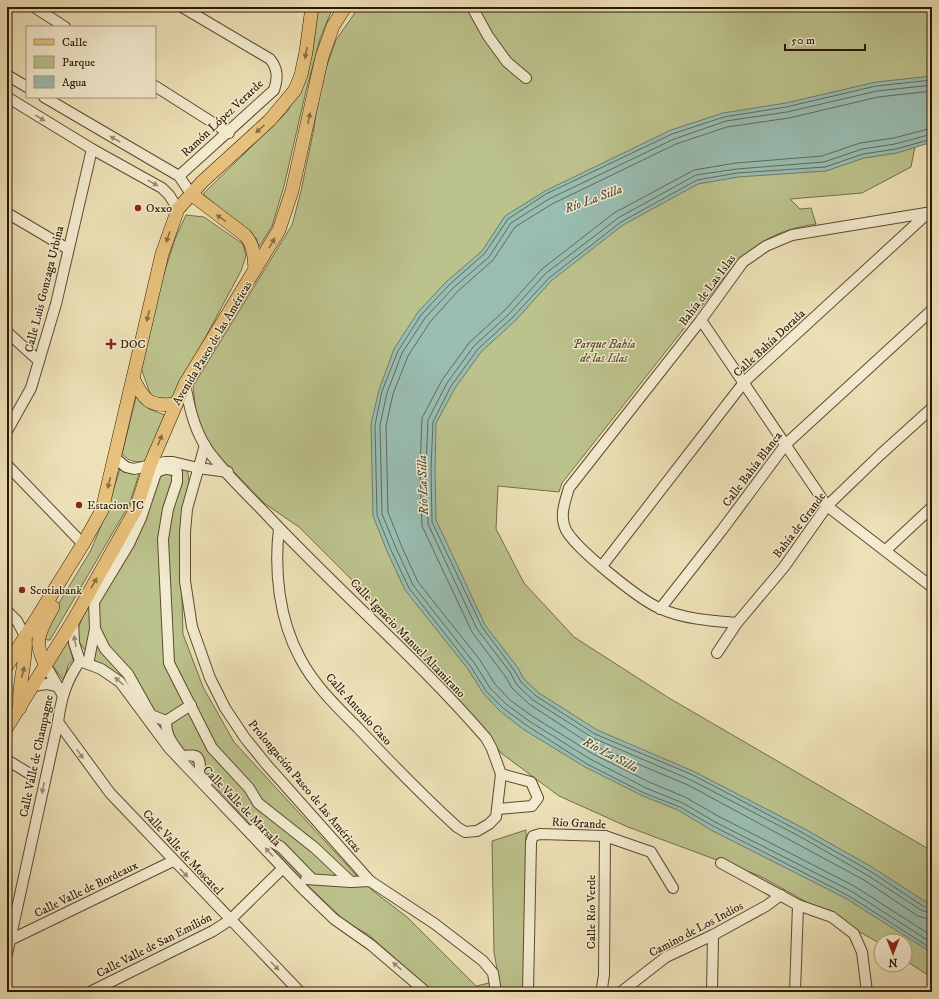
<svg xmlns="http://www.w3.org/2000/svg" width="939" height="999" viewBox="0 0 939 999" font-family="'IM FELL DW Pica',serif">
<style>
.green{fill:#bcc28c;stroke:#746d48}
.water{fill:#99bdb2;stroke:#6d7b6c}
.lines{fill:none;stroke-linecap:round;stroke-linejoin:round}
.shore{stroke:#626a5a;stroke-width:1}
.minor-casing{stroke:#5c4a30;stroke-width:12}
.major-casing{stroke:#2c1803;stroke-width:14}
.minor{stroke:#f4ecd0;stroke-width:10}
.major{stroke:#e7c07c;stroke-width:13}
.oneway{fill:#8a6c40}
.oneway2{fill:#9a8d74}
.poi-dot{fill:#8f2418;stroke:#f4ecd0;stroke-width:1.5}
.labels{text-anchor:middle;stroke-width:3;stroke-linejoin:round;paint-order:stroke}
.street-label{font-size:12px;fill:#2c1803;stroke:#f4ecd0}
.poi-label{font-size:12px;fill:#2c1803;stroke:#f4ecd0;text-anchor:start}
.park-label{font-size:12px;font-style:italic;fill:#574b2c;stroke:#f4ecd0}
.water-label{font-size:13px;font-style:italic;fill:#525240;stroke:#f4ecd0}
</style>
<rect width="100%" height="100%" fill="#eee1b7"/>
<filter id="stains"><feTurbulence type="fractalNoise" baseFrequency=".005" numOctaves="4"/><feColorMatrix values="0 0 0 0 .2 0 0 0 0 .09 0 0 0 0 .02 0 0 0 .5 -.17"/></filter>
<radialGradient id="worn" r=".72"><stop offset=".6" stop-color="#630" stop-opacity="0"/><stop offset="1" stop-color="#630" stop-opacity=".3"/></radialGradient>
<g class="green">
<polygon points="316,7 333,7 320,39 306,91 284,186 272,226 259,247 256,238 203,194 287,112 303,84"/>
<path d="M359,7H932V69L930,70L911,167L862,193L790,199L800,209L811,208L816,224C777,230 758,241 731,269L562,483L559,492L498,486L496,529L524,583L574,637L669,698L932,851V978L905,960V941H881V944L760,876L628,827L559,796L501,753L453,693L362,590L299,527L264,503L212,449L197,421L193,386L292,225L301,191L314,128L318,98L326,68L336,40Z"/>
<polygon points="186,215 204,217 243,244 246,256 241,271 173,398 160,400 151,396 141,368 156,299 175,239"/>
<path d="M136,397L149,409L165,415L146,461C136,463 130,462 122,454Z"/>
<polygon points="184,468 188,473 189,481 180,529 183,634 203,687 234,742 356,875 373,891 407,917 476,986 489,983 493,988 494,992 433,992 369,935 346,922 300,878 184,753 131,686 89,656 78,640 78,629 83,616 118,563 157,472"/>
<polygon points="120,469 139,474 129,505 53,635 50,640 47,640 41,633 91,550 105,516"/>
<polygon points="71,634 69,645 73,659 68,665 64,681 52,665"/>
<polygon points="526,830 525,992 501,992 494,952 492,841"/>
</g>
<polygon class="water" points="932,76 932,142 897,153 864,158 826,171 738,177 698,184 623,225 551,281 516,320 481,352 455,388 436,423 435,468 436,520 485,625 518,668 524,679 539,693 597,730 695,772 803,828 872,867 932,906 932,953 847,899 711,830 678,810 643,796 585,767 523,729 500,711 483,693 468,669 405,590 387,551 373,516 371,424 379,390 394,349 418,312 446,282 482,251 505,216 545,191 671,130 723,113 786,103 876,82"/>
<g class="lines">
<g class="shore">
<polyline points="932,80 876,86 786,107 724,117 672,134 546,194 508,219 485,253 449,285 421,315 398,351 382,391 375,425 377,515 391,550 409,588 471,667 486,691 503,708 526,725 587,764 644,793 680,807 713,826 849,896 932,949"/>
<polyline points="932,85 877,91 787,112 726,121 674,139 549,199 511,223 489,257 453,288 425,318 402,353 387,393 380,425 382,514 396,548 413,585 475,664 490,688 506,704 529,721 590,759 646,788 683,803 715,822 851,891 932,943"/>
<polyline points="932,91 878,97 789,118 727,127 676,144 552,204 515,227 493,260 457,292 430,322 408,356 393,394 386,426 388,512 401,545 418,582 480,660 495,684 510,700 532,716 593,754 649,782 685,797 718,816 854,886 932,936"/>
<polyline points="932,128 894,138 860,143 822,156 736,163 694,170 614,213 542,269 505,310 469,343 442,380 422,418 420,468 422,526 472,632 505,676 512,688 529,704 590,744 688,785 864,880 918,916 932,920"/>
<polyline points="932,134 895,144 862,149 824,162 737,169 696,175 618,218 545,274 509,314 474,346 447,383 428,420 426,468 428,524 477,629 510,672 517,685 533,700 593,738 691,780 799,836 867,875 921,910 932,914"/>
<polyline points="932,139 896,149 863,154 825,167 737,173 697,180 621,222 549,278 513,317 478,349 451,386 433,422 431,468 432,522 482,627 514,670 521,682 536,696 595,734 693,775 801,832 870,871 923,906 932,909"/>
</g>
<g class="minor-casing">
<g id="minor">
<polyline points="34,7 65,27"/>
<polyline points="472,7 488,36 507,62 526,78"/>
<polyline points="7,75 27,87"/>
<polyline points="155,86 229,133"/>
<polyline points="7,97 92,149 162,188 169,195 178,209"/>
<polyline points="44,97 179,176 191,194"/>
<path d="M179,176L274,90C278,78 278,69 270,59L182,7"/>
<polyline points="7,213 68,249"/>
<polyline points="701,320 827,506 932,587"/>
<polyline points="7,332 39,361"/>
<path d="M185,384C189,405 193,425 204,444C216,465 248,495 266,514C337,590 418,659 486,738L492,749L501,774L496,817L489,824L477,831L465,832L457,827C423,796 390,762 358,728C337,707 314,685 300,658C279,619 274,571 279,528"/>
<polyline points="7,431 31,388 39,361 56,304 92,149"/>
<polyline points="205,445 187,509 185,532 185,581 192,627 210,678 225,708 245,738 266,764 370,881 435,924 483,961 493,973 496,992"/>
<polyline points="115,458 126,467 134,469 165,462 173,462 198,468 228,472"/>
<polyline points="7,465 83,544"/>
<polyline points="886,550 932,507"/>
<polyline points="602,566 745,381 929,212"/>
<polyline points="660,609 722,530 786,444 932,310"/>
<polyline points="7,611 17,621 25,636"/>
<polyline points="73,621 74,643 80,661"/>
<path d="M737,623C712,621 683,619 659,608C639,599 576,549 566,530C559,516 565,502 569,488L701,320L743,262L766,246L792,235L932,212"/>
<polyline points="95,629 105,649 128,674 151,715 166,721 191,705"/>
<polyline points="717,653 737,623 784,567 827,506 881,454 932,408"/>
<polyline points="80,661 101,669 120,682 169,748 186,766 305,891 334,919 371,945 426,992"/>
<polyline points="45,664 62,694"/>
<path d="M88,664L95,629L94,602L129,544L141,518L156,473C162,468 170,468 177,472V482L168,509L163,539L169,663L212,748L249,788L258,803L315,848L351,882"/>
<polyline points="33,686 47,684 57,686"/>
<path d="M166,721C166,737 173,744 182,756C200,754 200,757 200,773L208,781"/>
<polyline points="58,722 110,793 300,992"/>
<polyline points="7,760 30,774"/>
<polyline points="498,809 532,806 538,798 531,782 501,774"/>
<polyline points="254,829 259,835 281,847 312,879"/>
<polyline points="721,863 798,905 832,917 854,934 862,952 867,992"/>
<polyline points="306,879 351,882 370,881"/>
<polyline points="10,940 173,861"/>
<path d="M7,954L58,722C61,699 66,681 80,661"/>
<polyline points="90,992 213,931 230,920 283,868"/>
<polyline points="528,992 531,842 533,836 540,834 605,836 651,852 673,888"/>
<polyline points="599,992 602,988 604,975 605,836"/>
<polyline points="621,992 666,957 713,935 766,906 781,895"/>
<polyline points="712,992 713,935"/>
<polyline points="795,992 798,905"/>
</g>
</g>
<g class="major-casing">
<g id="major">
<path d="M191,194L245,235C254,245 254,256 255,270"/>
<path d="M133,378C144,401 150,407 175,404"/>
<path d="M45,664C32,640 41,629 53,607"/>
<polyline points="7,666 83,544 102,510 162,254 178,209 202,182 270,120 295,90 301,75 306,52 312,7"/>
<path d="M20,708C17,683 28,661 25,636"/>
<polyline points="7,727 73,621 136,509 150,465 185,384 279,230 292,191 322,57 333,26 345,7"/>
</g>
</g>
<use href="#minor" class="minor"/>
<use href="#major" class="major"/>
</g>
<defs><path id="oneway-solid" d="M-6-.8H1V-3.2L6.5 0L1 3.2V.8H-6Z"/></defs>
<g class="oneway">
<use href="#oneway-solid" transform="translate(306 53) rotate(101)"/>
<use href="#oneway-solid" transform="translate(309 118) rotate(-78)"/>
<use href="#oneway-solid" transform="translate(260 129) rotate(138)"/>
<use href="#oneway-solid" transform="translate(221 218) rotate(-144)"/>
<use href="#oneway-solid" transform="translate(168 237) rotate(109)"/>
<use href="#oneway-solid" transform="translate(272 243) rotate(-60)"/>
<use href="#oneway-solid" transform="translate(148 316) rotate(103)"/>
<use href="#oneway-solid" transform="translate(160 440) rotate(-68)"/>
<use href="#oneway-solid" transform="translate(109 483) rotate(104)"/>
<use href="#oneway-solid" transform="translate(94 583) rotate(-60)"/>
<use href="#oneway-solid" transform="translate(23 672) rotate(-76)"/>
</g>
<g class="oneway2">
<use href="#oneway-solid" transform="translate(40 118) rotate(31)"/>
<use href="#oneway-solid" transform="translate(115 139) rotate(-150)"/>
<use href="#oneway-solid" transform="translate(153 183) rotate(29)"/>
<use href="#oneway-solid" transform="translate(75 641) rotate(-100)"/>
<use href="#oneway-solid" transform="translate(119 681) rotate(-138)"/>
<use href="#oneway-solid" transform="translate(80 754) rotate(55)"/>
<use href="#oneway-solid" transform="translate(43 788) rotate(102)"/>
<use href="#oneway-solid" transform="translate(269 852) rotate(-133)"/>
<use href="#oneway-solid" transform="translate(184 873) rotate(47)"/>
<use href="#oneway-solid" transform="translate(275 966) rotate(46)"/>
<use href="#oneway-solid" transform="translate(397 966) rotate(-140)"/>
</g>
<g class="poi-dot">
<circle cx="138" cy="208" r="4"/>
<path d="M109 338h4v4h4v4h-4v4h-4v-4h-4v-4h4z"/>
<circle cx="79" cy="505" r="4"/>
<circle cx="22" cy="590" r="4"/>
</g>
<g class="labels">
<g class="street-label">
<text transform="translate(222 118) rotate(-43)" y="4">Ramón López Verarde</text>
<text transform="translate(44 289) rotate(-76)" y="4">Calle Luis Gonzaga Urbina</text>
<text transform="translate(707 290) rotate(-53)" y="4">Bahía de Las Islas</text>
<text transform="translate(212 343) rotate(-59)" y="4">Avenida Paseo de las Américas</text>
<text transform="translate(769 343) rotate(-43)" y="4">Calle Bahía Dorada</text>
<text transform="translate(752 469) rotate(-53)" y="4">Calle Bahía Blanca</text>
<text transform="translate(799 525) rotate(-53)" y="4">Bahía de Grande</text>
<text transform="translate(408 638) rotate(46)" y="4">Calle Ignacio Manuel Altamirano</text>
<text transform="translate(359 709) rotate(48)" y="4">Calle Antonio Caso</text>
<text transform="translate(36 756) rotate(-78)" y="4">Calle Valle de Champagne</text>
<text transform="translate(305 786) rotate(50)" y="4">Prolongación Paseo de las Américas</text>
<text transform="translate(242 806) rotate(46)" y="4">Calle Valle de Marsala</text>
<text transform="translate(579 823) rotate(3)" y="4">Rio Grande</text>
<text transform="translate(183 852) rotate(47)" y="4">Calle Valle de Moscatel</text>
<text transform="translate(86 889) rotate(-26)" y="4">Calle Valle de Bordeaux</text>
<text transform="translate(591 912) rotate(-90)" y="4">Calle Río Verde</text>
<text transform="translate(696 929) rotate(-28)" y="4">Camino de Los Indios</text>
<text transform="translate(154 945) rotate(-27)" y="4">Calle Valle de San Emilión</text>
</g>
<g class="poi-label">
<text x="146" y="212">Oxxo</text>
<text x="120" y="348">DOC</text>
<text x="87" y="509">Estacion JC</text>
<text x="30" y="594">Scotiabank</text>
</g>
<g class="park-label">
<text x="604" y="348">Parque Bahía<tspan x="604" dy="14">de las Islas</tspan></text>
</g>
<g class="water-label">
<text transform="translate(593 198) rotate(-20)" y="5">Río La Silla</text>
<text transform="translate(422 485) rotate(-92)" y="5">Río La Silla</text>
<text transform="translate(611 754) rotate(28)" y="5">Río La Silla</text>
</g>
</g>
<rect width="939" height="999" fill="none" stroke="#eee1b7" stroke-width="24"/>
<rect x="8" y="8" width="923" height="983" fill="none" stroke="#2c1803" stroke-width="2"/>
<rect x="12" y="12" width="915" height="975" fill="none" stroke="#2c1803"/>
<rect x="26" y="26" width="130" height="72" fill="#f4ecd0" stroke="#a4977e"/>
<rect x="34" y="39" width="20" height="6" fill="#e7c07c" stroke="#a4977e"/>
<text x="62" y="46" font-size="12" fill="#2c1803">Calle</text>
<rect x="34" y="56" width="20" height="12" fill="#bcc28c" stroke="#a4977e"/>
<text x="62" y="66" font-size="12" fill="#2c1803">Parque</text>
<rect x="34" y="76" width="20" height="12" fill="#99bdb2" stroke="#a4977e"/>
<text x="62" y="86" font-size="12" fill="#2c1803">Agua</text>
<g transform="translate(893 953) rotate(180)"><circle r="19" fill="#f4ecd0" stroke="#a4977e"/>
<path d="M0-3L7 15L0 10L-7 15Z" fill="#8f2418"/>
<text y="-6" font-size="11" font-weight="bold" text-anchor="middle" fill="#2c1803">N</text>
</g>
<path d="M785 44v6h80v-6" fill="none" stroke="#2c1803" stroke-width="2"/>
<text x="791" y="44" font-size="12" fill="#2c1803" stroke="#f4ecd0" stroke-width="3" paint-order="stroke">50 m</text>
<rect width="100%" height="100%" filter="url(#stains)"/>
<rect width="100%" height="100%" fill="url(#worn)"/>
</svg>
